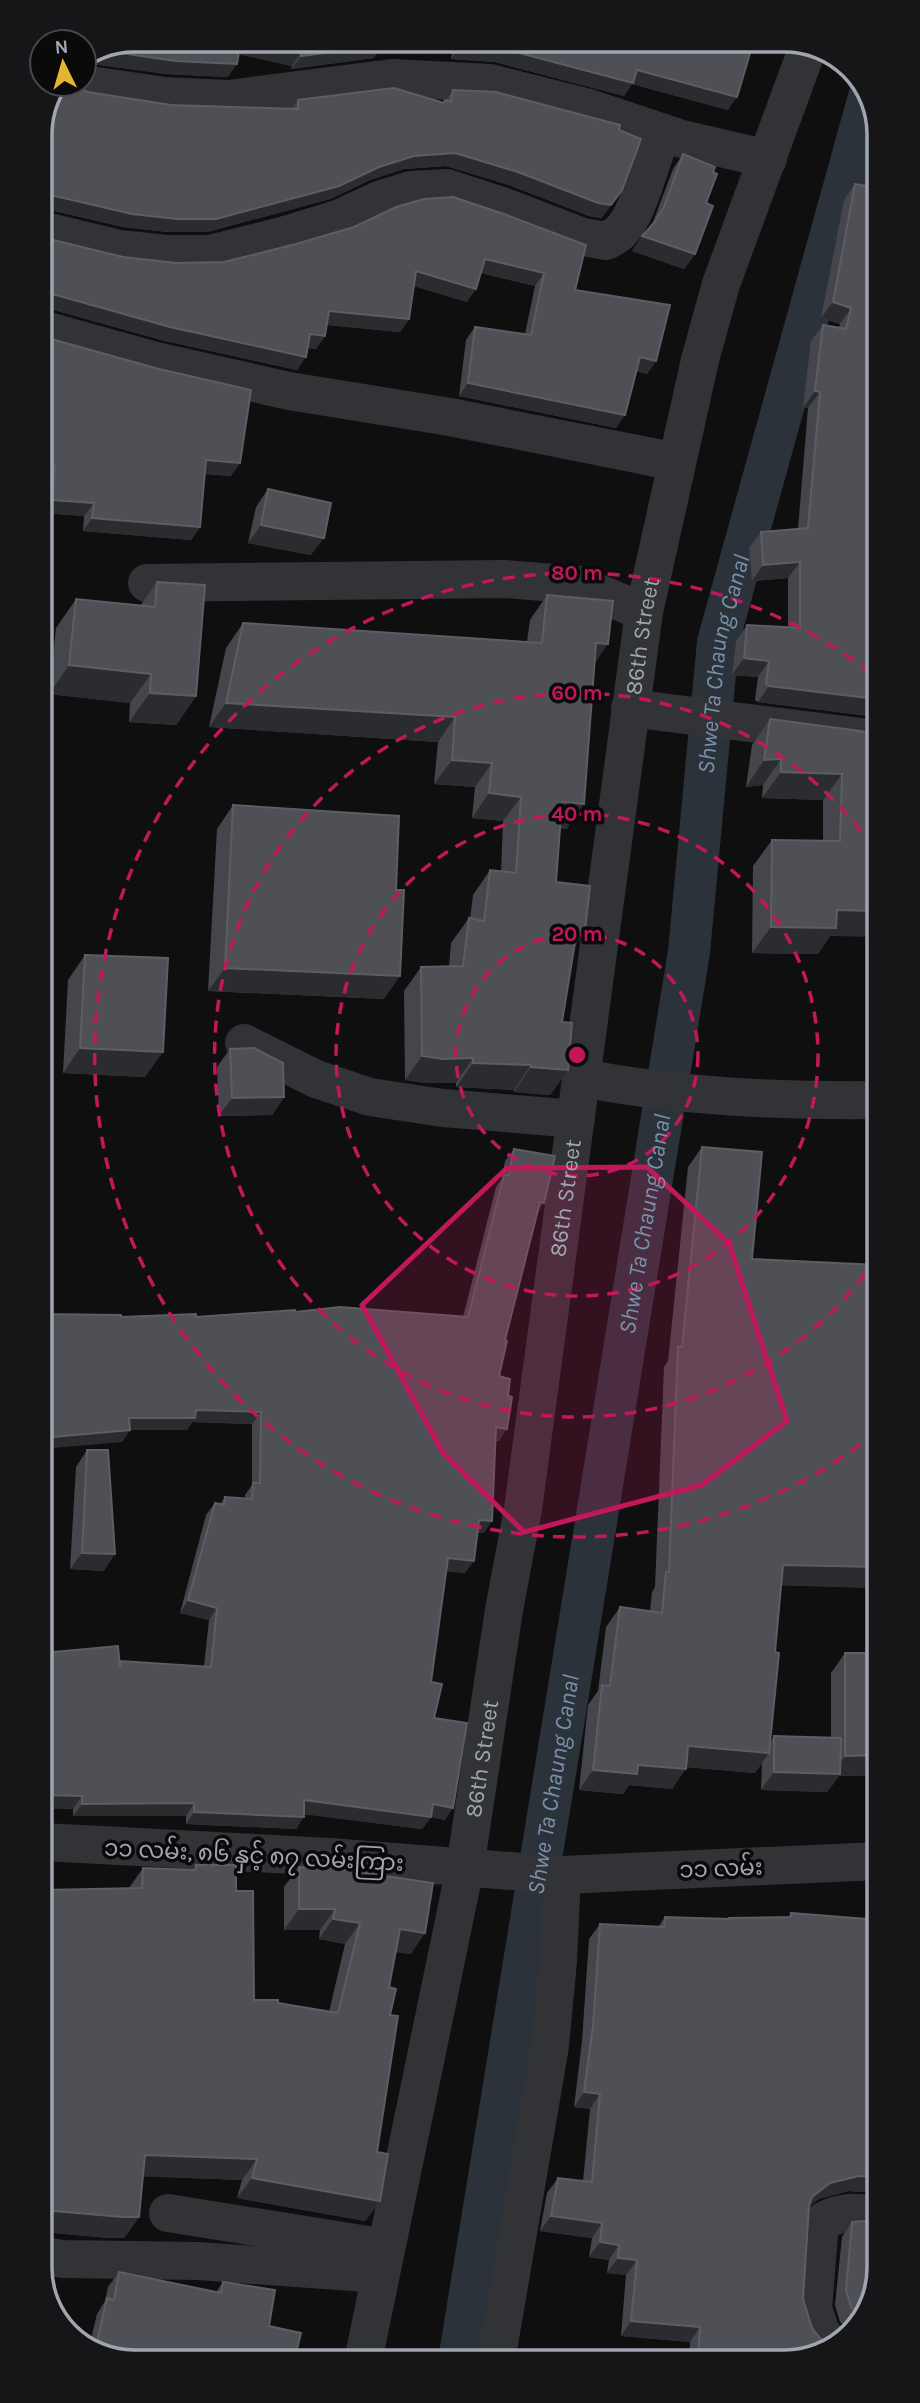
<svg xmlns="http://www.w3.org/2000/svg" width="920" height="2403" viewBox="0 0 920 2403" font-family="Karla,'Noto Sans Myanmar',sans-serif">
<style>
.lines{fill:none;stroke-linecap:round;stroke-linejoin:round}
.canal{stroke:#2c323a;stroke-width:42}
.minor{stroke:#323337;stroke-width:38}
.wall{fill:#45464b}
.shaded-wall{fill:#2b2c2f}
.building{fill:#4f5056;stroke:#5c5e64;stroke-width:2}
.marked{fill:#c2185b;fill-opacity:0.2;stroke:#c2185b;stroke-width:5;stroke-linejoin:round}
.ring{fill:none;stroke:#c2185b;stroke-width:3.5;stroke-dasharray:12 9}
.labels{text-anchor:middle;stroke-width:7;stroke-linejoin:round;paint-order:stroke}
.street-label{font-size:23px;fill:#a1a5b0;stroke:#0a0a0b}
.water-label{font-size:24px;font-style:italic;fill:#7990aa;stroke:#0a0a0b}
.rim{fill:none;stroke:#a1a5b0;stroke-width:3.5}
.centre{fill:#c2185b;stroke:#0a0a0b;stroke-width:3.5}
.ring-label{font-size:21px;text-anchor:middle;font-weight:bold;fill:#c2185b;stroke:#0a0a0b;stroke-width:7;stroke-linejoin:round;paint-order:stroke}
</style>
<rect width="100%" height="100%" fill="#0f0f10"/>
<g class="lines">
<path class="canal" id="s1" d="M459,2361L689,952L718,642L869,97"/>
<g class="minor">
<polyline points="83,84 165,96 229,99 392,78 490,83 589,108 682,139 768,159"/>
<path d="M41,230L119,249L167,254H210L282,236L338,219L379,200L411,190L447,188L502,206L583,237L606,241C610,239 616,236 620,232C639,215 650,159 663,133"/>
<polyline points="41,329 156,361 289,391 450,417 677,462"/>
<polyline points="147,583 505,579 579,585 644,612"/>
<polyline points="630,708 877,739"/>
<polyline points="244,1043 316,1079 370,1097 443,1108 576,1119"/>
<path d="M582,1078C680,1097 779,1101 878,1100"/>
<polyline points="43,1842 330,1857 562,1875 879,1861"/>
<polyline points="168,2213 386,2248"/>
<polyline points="44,2256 63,2259 198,2261 380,2274"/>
<path d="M834,2344L822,2336L813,2308L820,2223C840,2210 857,2212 880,2215"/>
<path id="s2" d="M363,2361L465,1868L504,1610L523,1509L644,612L700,360L721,284L808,47"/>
<polyline points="496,2361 550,2046 558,1961 562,1875"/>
</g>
</g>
<g class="wall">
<polygon points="134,40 374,58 291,69 292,66 239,54 228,77 167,74 84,63 84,61"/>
<polygon points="409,40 754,40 728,110 632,84 624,96 495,62 451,59 454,44"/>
<polygon points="78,88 88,92 171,105 292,109 298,100 443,102 445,100 446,100 453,90 602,218 589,216 509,185 446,166 404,169 370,180 330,199 207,232 168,232 123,227 46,209"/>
<polygon points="683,154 706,203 695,254 684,269 632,251 653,222 673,169"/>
<polygon points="877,179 877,717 758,702 755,700 758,677 732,675 736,641 747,625 788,628 788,578 752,581 749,548 761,532 798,529 808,408 803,408 811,341 823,325 839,327 840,324 821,318 844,200 855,184 874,188"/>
<polygon points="424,199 575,290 656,361 647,374 637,371 616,428 459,396 466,340 475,327 525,334 535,286 481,273 467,302 414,286 409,319 400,332 327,325 325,336 316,349 308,348 297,370 161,340 47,308 45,238 123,257 176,263 224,262 296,244 354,227"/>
<polygon points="41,335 231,476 205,474 200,527 191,540 83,531 84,516 43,513 45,479"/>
<polygon points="268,489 311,555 248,543 256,507"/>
<polygon points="157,582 196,696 176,725 129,722 130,703 49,694 56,628 76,599 140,606"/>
<polygon points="547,595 594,664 567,829 560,828 556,882 585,931 574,947 562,1022 568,1070 550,1095 514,1092 514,1090 456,1087 456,1083 426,1083 405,1080 404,991 421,967 449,966 451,943 469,918 470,919 473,895 490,870 501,872 503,821 472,818 475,787 434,784 438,742 209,727 226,648 243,623 527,642 530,620"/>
<polygon points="770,719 860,732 830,936 818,954 752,953 753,866 772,840 823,841 823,800 762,798 763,785 746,787 752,745"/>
<polygon points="233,805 396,890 384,999 208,991 217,829"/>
<polygon points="85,955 145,1077 63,1073 68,980"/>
<polygon points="230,1049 284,1097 272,1115 219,1116 217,1067"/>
<polygon points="702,1147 752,1259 878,1265 879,1597 877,1597 877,1588 781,1585 775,1652 770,1742 774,1736 831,1737 831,1673 845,1653 879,1653 879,1775 839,1776 827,1792 761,1790 762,1763 755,1773 686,1767 672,1789 629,1785 623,1794 579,1790 588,1705 598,1691 606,1627 620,1607 650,1611 652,1592 655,1587 664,1367 668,1361 688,1167"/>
<polygon points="514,1149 537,1213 505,1340 499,1376 499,1441 495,1441 484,1533 477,1533 465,1573 446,1571 431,1682 445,1820 431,1817 422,1829 304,1814 296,1829 186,1824 186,1816 73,1816 73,1809 43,1808 43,1653 119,1664 121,1661 204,1666 209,1620 180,1613 206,1515 215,1503 220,1504 225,1497 245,1499 245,1495 252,1485 252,1424 192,1422 187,1430 130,1430 122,1442 121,1317 196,1317 295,1312 463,1317 496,1187 502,1178 505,1161"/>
<polygon points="87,1450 104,1571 70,1569 76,1467"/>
<polygon points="196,1865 236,1891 254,2000 329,2012 345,1944 319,1939 320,1930 284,1930 284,1887 299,1867 411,1954 396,1952 389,1987 390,2015 377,2152 380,2201 365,2221 237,2198 242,2180 143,2176 139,2217 124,2238 108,2238 43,2232 43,1890 129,1888 143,1868 193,1870"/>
<polygon points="791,1913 879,1920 880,2193 848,2191 819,2199 809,2206 803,2299 811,2359 689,2360 690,2342 621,2336 626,2275 607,2273 609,2260 589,2257 592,2238 540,2231 547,2193 558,2178 583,2181 590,2109 574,2107 582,2041 589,1939 600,1924 658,1927 665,1917 727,1919 729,1918 788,1917"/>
<polygon points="852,2222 880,2269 861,2326 851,2332 840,2322 835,2305 842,2237"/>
<polygon points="119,2272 216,2292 223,2282 269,2326 127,2363 89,2347 97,2314 105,2301 108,2287"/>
</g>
<g class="shaded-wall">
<polygon points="241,40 245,40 301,53 292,66 232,53"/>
<polygon points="409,40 456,40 454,44"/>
<polygon points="383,45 374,58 291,69 301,56"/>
<polygon points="460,46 504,49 637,70 737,97 728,110 632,84 624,96 495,62 451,59"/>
<polygon points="107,51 237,64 228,77 167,74 84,63 84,61"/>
<polygon points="455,153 622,190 602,218 589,216 509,185 446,166 404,169 370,180 330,199 207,232 168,232 123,227 46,209 41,209 41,198 45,196 379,167 414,156"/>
<polygon points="642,236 695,254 684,269 632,251"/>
<polygon points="485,259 544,273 535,286 476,272"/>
<polygon points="416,271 476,289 467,302 407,284"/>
<polygon points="44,295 56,295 306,357 297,370 161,340 47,308 41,308 41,297"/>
<polygon points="833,302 851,308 840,324 821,318"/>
<polygon points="329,311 409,319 400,332 320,324"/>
<polygon points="310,334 325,336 316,349 301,347"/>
<polygon points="640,357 656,361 647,374 631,370"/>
<polygon points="468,383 625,415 616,428 459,396"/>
<polygon points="815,391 820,392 808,408 803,408"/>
<polygon points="206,460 240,463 231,476 197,473"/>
<polygon points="41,464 55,466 45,479 41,479"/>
<polygon points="52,500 94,503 84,516 43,513"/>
<polygon points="92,518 200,527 191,540 83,531"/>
<polygon points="261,525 324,538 311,555 248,543"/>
<polygon points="800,562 788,578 752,581 763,565"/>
<polygon points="596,643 608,644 591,669"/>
<polygon points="744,658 769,661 758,677 732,675"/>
<polygon points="69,665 151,674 130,703 49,694"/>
<polygon points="769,686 877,699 877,717 758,702"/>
<polygon points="150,693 196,696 176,725 129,722"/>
<polygon points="226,703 455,717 438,742 209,727"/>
<polygon points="781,759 763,785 746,787 764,760"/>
<polygon points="452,760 492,763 475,787 434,784"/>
<polygon points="781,772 842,774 823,800 762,798"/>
<polygon points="489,793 521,797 503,821 472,818"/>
<polygon points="562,802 584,804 567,829 545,826"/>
<polygon points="837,910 878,911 878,937 830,936 818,954 752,953 771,927"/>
<polygon points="577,930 585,931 568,956"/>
<polygon points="225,968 400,976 384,999 208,991"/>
<polygon points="80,1048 163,1052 145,1077 63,1073"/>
<polygon points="422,1056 473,1058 456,1083 426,1083 405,1080"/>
<polygon points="473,1063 531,1065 514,1090 456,1087"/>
<polygon points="531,1067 568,1070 550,1095 514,1092"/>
<polygon points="284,1097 272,1115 219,1116 232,1098"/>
<polygon points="540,1202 544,1203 536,1215"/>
<polygon points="196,1410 261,1412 252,1424 192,1422 187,1430 130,1430 122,1442 42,1449 42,1438 129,1418"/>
<polygon points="496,1427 507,1429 499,1441 487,1439"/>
<polygon points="479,1520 492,1521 484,1533 470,1532"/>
<polygon points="82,1553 115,1554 104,1571 70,1569"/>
<polygon points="448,1558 474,1561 465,1573 439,1570"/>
<polygon points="783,1565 879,1567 879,1586 877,1588 769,1585"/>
<polygon points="188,1600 217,1608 209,1620 180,1613"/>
<polygon points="688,1746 769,1753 755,1773 674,1766"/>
<polygon points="879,1755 879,1775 839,1776 827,1792 761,1790 774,1772 832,1774 845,1756"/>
<polygon points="638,1765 686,1769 672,1789 629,1785 623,1794 579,1790 593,1770"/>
<polygon points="43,1795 82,1796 73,1809 43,1808"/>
<polygon points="304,1800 433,1804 453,1808 445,1820 431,1817 422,1829 296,1813"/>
<polygon points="194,1803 186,1816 73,1816 82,1804"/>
<polygon points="194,1812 304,1817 296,1829 186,1824"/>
<polygon points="299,1909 335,1909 320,1930 284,1930"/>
<polygon points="333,1919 360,1923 345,1944 319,1939"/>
<polygon points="400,1929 425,1933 411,1954 386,1950"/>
<polygon points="584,2092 600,2094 590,2109 574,2107"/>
<polygon points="145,2155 257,2159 242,2180 130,2176"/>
<polygon points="859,2176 880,2177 880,2193 848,2191 819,2199 801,2212 812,2197 830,2183"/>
<polygon points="252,2178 380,2201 365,2221 237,2198"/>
<polygon points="43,2210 139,2217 124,2238 108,2238 43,2232"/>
<polygon points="551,2216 602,2223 592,2238 540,2231"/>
<polygon points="600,2242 619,2245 609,2260 589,2257"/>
<polygon points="618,2258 637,2260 626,2275 607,2273"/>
<polygon points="631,2321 700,2327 690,2342 621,2336"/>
<polygon points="96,2346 163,2362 127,2363 94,2349"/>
</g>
<g class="building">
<polygon points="134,40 241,40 237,64 176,61 107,51"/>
<polygon points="245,40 384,40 383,45 301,56 301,53"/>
<polygon points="461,40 754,40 737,97 637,70 633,83 504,49 460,46"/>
<polygon points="60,84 75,84 78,88 88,92 171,105 298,109 298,100 394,88 444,103 445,100 451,102 453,90 496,92 620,125 619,130 641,139 622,190 611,205 598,203 518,172 455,153 414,156 379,167 339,186 216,219 177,219 132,214 55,196 45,196 41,198 40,128"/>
<polygon points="683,154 715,167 713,172 717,174 706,203 713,206 695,254 642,236 654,223 664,207"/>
<polygon points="855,184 877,188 877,699 769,686 766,684 769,661 744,658 747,625 800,628 800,562 763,565 761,532 808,528 820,392 815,391 823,325 846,329 851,308 833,302"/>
<polygon points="453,197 504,214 586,245 575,290 670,305 656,361 640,357 625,415 468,383 475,327 531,335 544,273 485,259 476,289 416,271 409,319 329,311 325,336 310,334 306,357 170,327 56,295 44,295 41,297 41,236 45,238 123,257 176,263 224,262 296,244 354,227 396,207 424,199"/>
<polygon points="41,335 44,337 159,369 251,390 240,463 206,460 200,527 92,518 94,503 52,500 55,466 41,464"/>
<polygon points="268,489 331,503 324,538 261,525"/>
<polygon points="157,582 205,585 196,696 150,693 151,674 69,665 76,599 155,607"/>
<polygon points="547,595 613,601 608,644 596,643 584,804 562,802 556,882 590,886 585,931 577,930 562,1022 572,1023 568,1070 531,1067 531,1065 473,1063 473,1058 443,1059 422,1056 421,967 463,966 469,918 484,921 490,870 516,873 521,797 489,793 492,763 452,760 455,717 226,703 243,623 542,643"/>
<polygon points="770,719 861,731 859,732 877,733 878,911 837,910 836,928 771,927 772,840 840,841 842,774 781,772 781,759 764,760"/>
<polygon points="233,805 399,816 396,890 404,890 400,976 225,968"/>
<polygon points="85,955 168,958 163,1052 80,1048"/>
<polygon points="254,1048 283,1063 284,1097 232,1098 230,1049"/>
<polygon points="702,1147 762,1152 752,1259 878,1265 879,1567 783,1565 775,1652 779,1653 769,1753 688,1746 686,1769 638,1765 637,1774 593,1770 602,1685 610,1686 620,1607 662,1613 666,1572 669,1572 678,1347 682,1347"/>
<polygon points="514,1149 555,1156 544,1203 540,1202 505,1340 507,1341 499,1376 510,1379 508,1396 512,1397 507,1429 496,1427 492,1521 479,1520 474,1561 448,1558 431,1682 442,1684 434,1718 467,1723 453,1808 433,1804 431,1817 304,1800 304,1817 194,1812 194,1803 82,1804 82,1796 43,1795 43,1653 118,1646 120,1668 121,1661 211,1667 217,1608 188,1600 215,1503 224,1505 225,1497 252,1499 253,1483 260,1483 261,1412 196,1410 195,1418 129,1418 130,1430 42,1438 42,1314 121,1315 121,1317 196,1314 196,1317 295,1310 295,1312 340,1307 468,1317 504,1175 509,1175"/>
<polygon points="87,1450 108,1450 115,1554 82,1553"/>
<polygon points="845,1653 879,1653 879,1755 845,1756"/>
<polygon points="774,1736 841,1738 840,1774 774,1772"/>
<polygon points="196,1865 236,1865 236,1891 253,1891 254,2000 278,2000 278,2003 338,2013 360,1923 333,1919 335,1909 299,1909 299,1867 332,1868 433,1883 425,1933 400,1929 389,1987 396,1989 390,2015 398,2016 377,2152 388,2154 380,2201 252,2178 257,2159 145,2155 139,2217 123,2217 43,2210 43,1890 142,1888 143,1868 196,1870"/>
<polygon points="791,1913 879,1920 880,2177 859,2176 830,2183 812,2197 809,2206 803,2299 812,2328 820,2338 832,2345 811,2359 698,2360 700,2327 631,2321 637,2260 618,2258 619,2245 600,2242 602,2223 551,2216 558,2178 592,2182 600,2094 584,2092 593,2026 600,1924 664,1927 665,1917 729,1919 729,1918 791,1917"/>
<polygon points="880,2220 880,2269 863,2318 851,2307 846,2290 852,2222"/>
<polygon points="119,2272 221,2293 223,2282 275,2290 269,2326 301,2333 294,2362 163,2362 96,2346 107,2298 114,2300"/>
</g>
<path class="marked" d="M647,1167L729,1243L787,1421L702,1485L524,1532L443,1453L362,1305L507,1168Z"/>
<g class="ring">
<circle cx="577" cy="1055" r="121"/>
<circle cx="577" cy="1055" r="241"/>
<path d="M877 1257A362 362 0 1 1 877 853"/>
<path d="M877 1432A482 482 0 1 1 877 678"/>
</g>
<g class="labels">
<g class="street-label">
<text dy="8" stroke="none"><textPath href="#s2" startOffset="1748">86th Street</textPath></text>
<text dy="8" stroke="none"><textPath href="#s2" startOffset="1181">86th Street</textPath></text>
<text dy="8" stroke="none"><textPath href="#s2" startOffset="614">86th Street</textPath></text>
<text transform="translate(254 1855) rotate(3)" y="8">၁၁ လမ်း, ၈၆ နှင့် ၈၇ လမ်းကြား</text>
<text transform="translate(721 1868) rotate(-2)" y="8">၁၁ လမ်း</text>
</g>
<g class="water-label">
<text dy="8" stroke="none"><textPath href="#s1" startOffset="1718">Shwe Ta Chaung Canal</textPath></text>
<text dy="8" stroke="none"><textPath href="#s1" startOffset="1152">Shwe Ta Chaung Canal</textPath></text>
<text dy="8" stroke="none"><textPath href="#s1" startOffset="584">Shwe Ta Chaung Canal</textPath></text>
</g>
</g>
<path d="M0 0H920V2403H0ZM134 52H785A82 82 0 0 1 867 134V2268A82 82 0 0 1 785 2350H134A82 82 0 0 1 52 2268V134A82 82 0 0 1 134 52Z" fill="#161618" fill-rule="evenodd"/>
<path class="rim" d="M134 52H785A82 82 0 0 1 867 134V2268A82 82 0 0 1 785 2350H134A82 82 0 0 1 52 2268V134A82 82 0 0 1 134 52Z"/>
<circle cx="577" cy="1055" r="10" class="centre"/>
<g class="ring-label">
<text x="577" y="580">80 m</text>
<text x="577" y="700">60 m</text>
<text x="577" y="821">40 m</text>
<text x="577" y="941">20 m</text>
</g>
<g transform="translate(63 63) rotate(355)"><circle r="33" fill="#0a0a0b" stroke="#46484d" stroke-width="2"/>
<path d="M0-5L12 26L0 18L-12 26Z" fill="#e4b433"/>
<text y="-10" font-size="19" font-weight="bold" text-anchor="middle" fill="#a1a5b0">N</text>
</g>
</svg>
